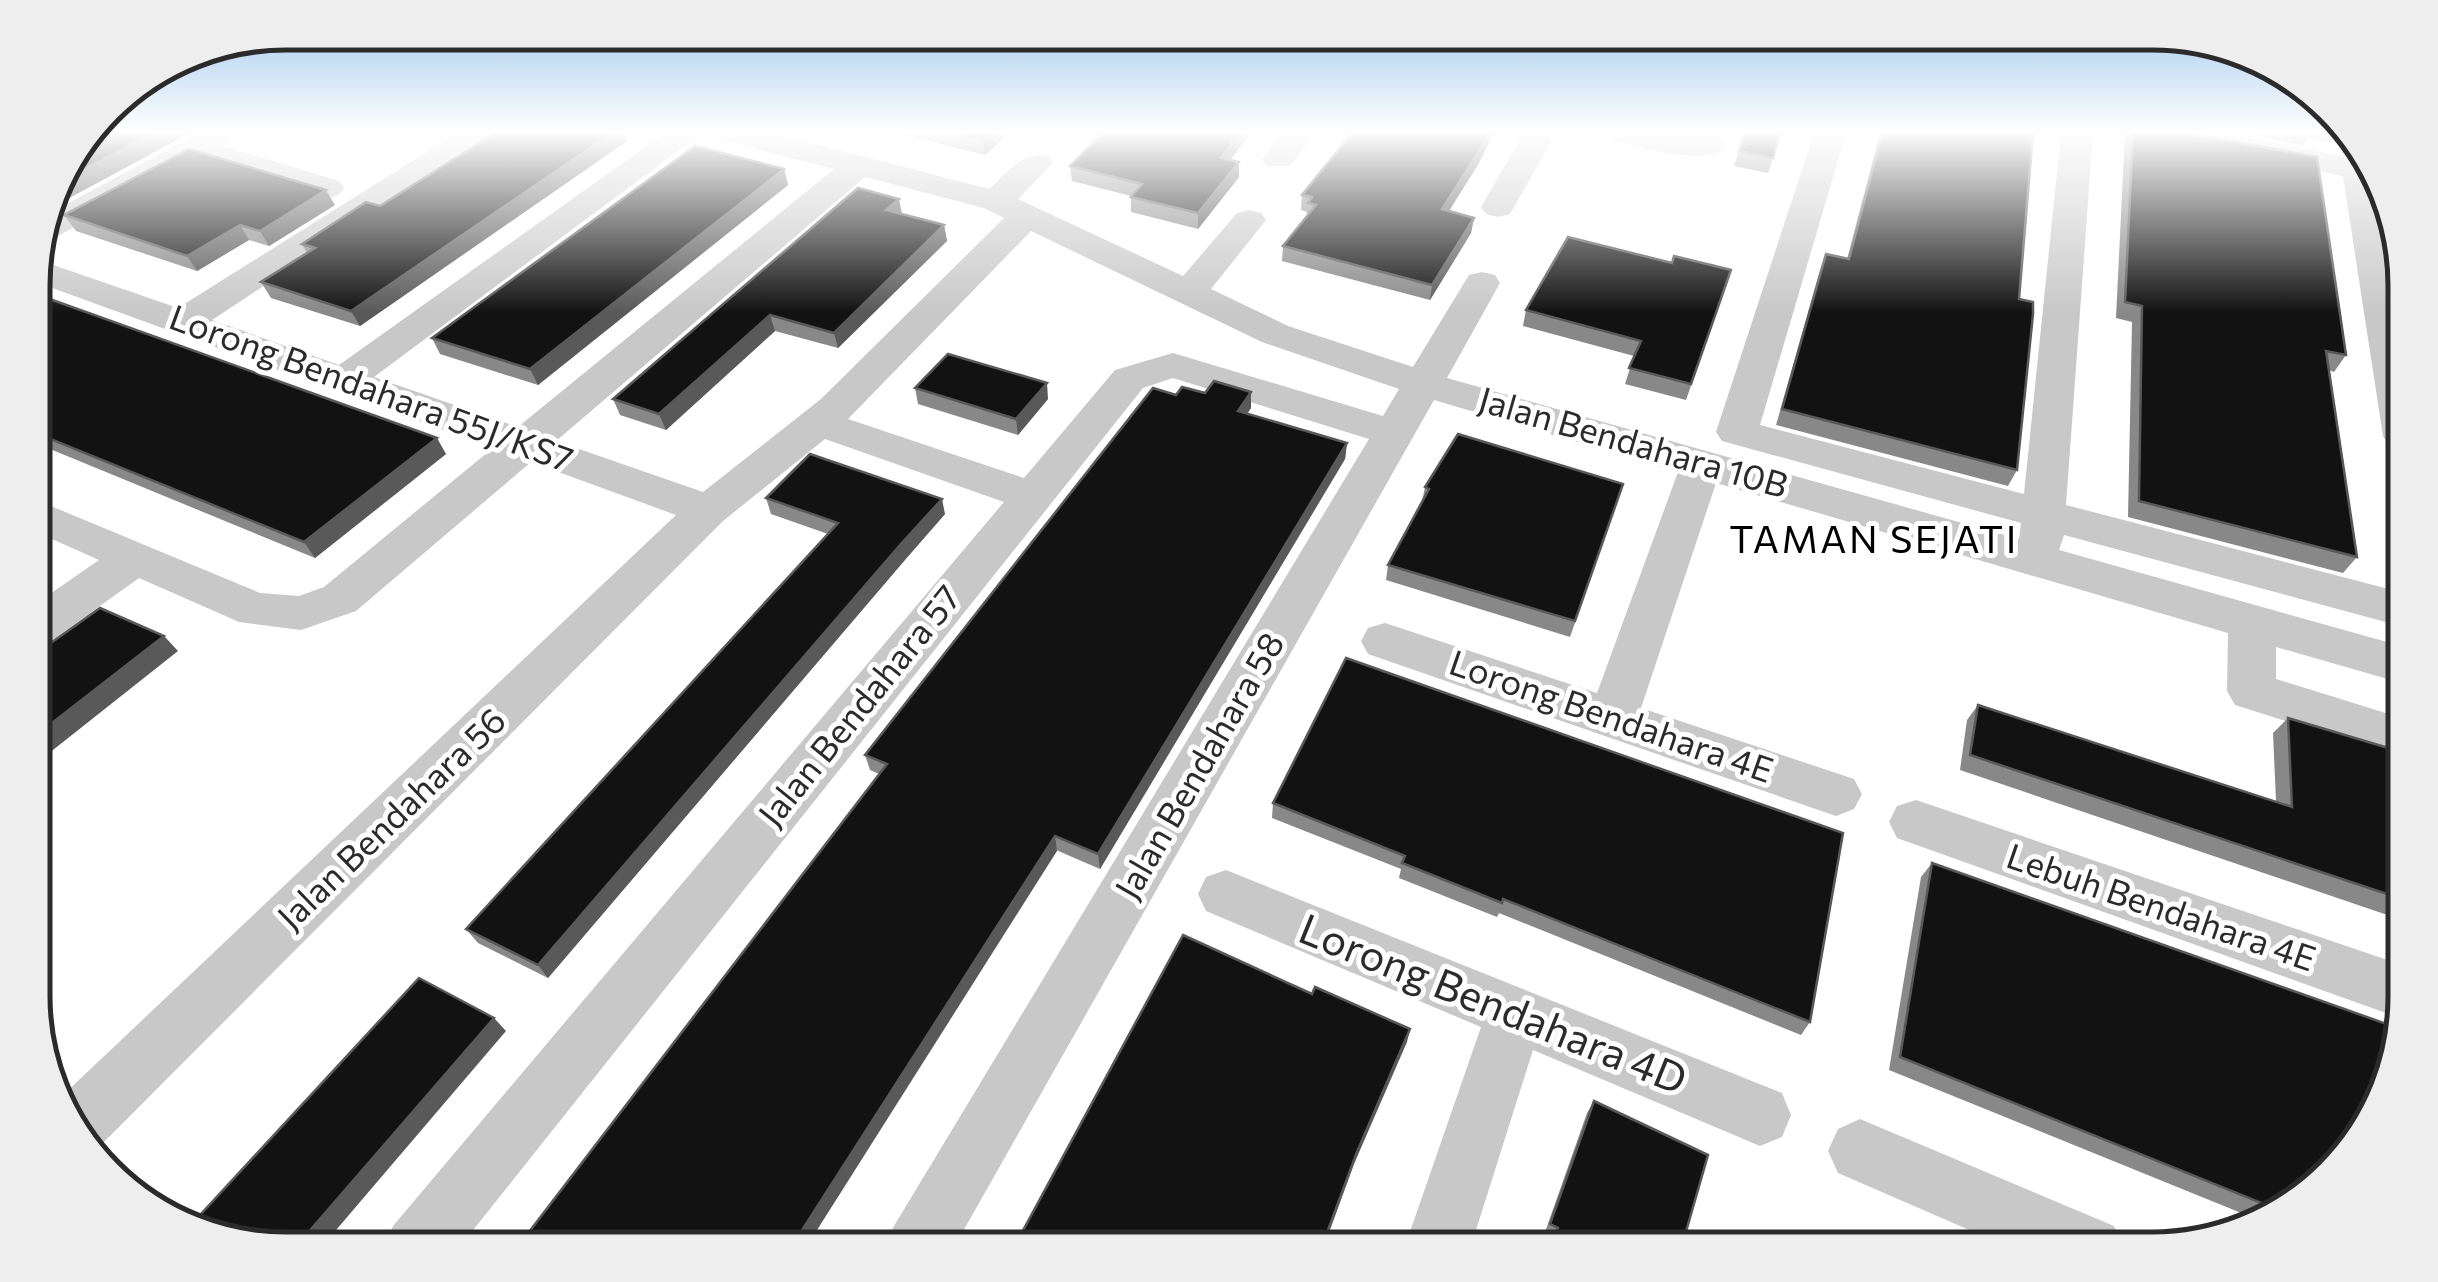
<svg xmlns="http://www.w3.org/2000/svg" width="2438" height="1282" viewBox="0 0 2438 1282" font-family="Commissioner,sans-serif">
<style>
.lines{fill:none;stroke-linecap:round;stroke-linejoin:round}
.minor{fill:#c8c8c8;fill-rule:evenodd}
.wall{fill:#888}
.shaded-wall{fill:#595959}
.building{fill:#121212;stroke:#595959;stroke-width:2.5}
.labels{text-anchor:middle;stroke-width:10;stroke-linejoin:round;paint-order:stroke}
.street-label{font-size:35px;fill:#2b2b2b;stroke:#fff}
.neighbourhood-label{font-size:38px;letter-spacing:2.5px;fill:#000;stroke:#fff}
.near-street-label{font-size:42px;fill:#2b2b2b;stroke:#fff}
.rim{fill:none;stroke:#2b2b2b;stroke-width:5}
</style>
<rect width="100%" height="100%" fill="#fff"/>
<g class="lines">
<g class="minor">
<polygon points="199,133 240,133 224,146 339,181 344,188 339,195 327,198 200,159 56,237 41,240 48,214"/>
<path d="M457,133H496L212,320L339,365L665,133H702L374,377L518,427L834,169L723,140L718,133H773L989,189C1007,173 1023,150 1049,156L1053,163L1018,199L1183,276L1237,213L1249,210L1261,213L1266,220L1211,289L1288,326L1413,367L1469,275L1482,272L1495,275L1500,283L1447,378L2019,539L2021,523L1722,441L1716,432L1814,133H1846L1760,425L2024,494L2061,133H2093L2066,505L2404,593V627L2064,535L2059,550L2405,647V684L2276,647V679L2405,719V759L2235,705L2227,691L2228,633L1716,483L1641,708L1854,779L1862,794L1854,809L1836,816L1368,654L1361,641L1368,628L1385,623L1597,693L1678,472L1434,400L953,1249H884L894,1226L1369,439L1173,378L1143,388L458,1249H383L393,1226L1004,502L825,439L723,521L97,1149L88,1153L62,1096L676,515L531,462L356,611L301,630L239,622L139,578L51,641L34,647V605L99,560L34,531V499L260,593L299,596L324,587L493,448L33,281L36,259L178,308ZM865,177L984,208L1004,218L821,399L703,492L556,441ZM1031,231L1262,342L1399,389L1383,416L1173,353L1115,370L1024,478L848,419Z"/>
<polygon points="1282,133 1315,133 1290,166 1266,166 1262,159"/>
<polygon points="1524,133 1556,133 1510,214 1498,217 1486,214 1481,207"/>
<path d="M1606,133L1710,135L1721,138L1726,145L1721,152C1685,161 1646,149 1611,140Z"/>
<path d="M2152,133H2220L2369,161C2403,253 2404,352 2404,449L2389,446L2383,436L2343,176L2168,143L2157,140Z"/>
<polygon points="1916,800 2405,966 2405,996 2400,1018 1897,838 1889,822 1897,806"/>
<polygon points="1226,870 1782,1093 1791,1115 1782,1137 1760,1146 1533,1050 1470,1249 1404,1249 1481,1027 1206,911 1198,894 1206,877"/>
<polygon points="1860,1119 2114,1226 2124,1249 2013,1249 1838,1173 1828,1151 1838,1129"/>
</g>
</g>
<g class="wall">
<polygon points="495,133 624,133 627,141 360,326 271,298 261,282 307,253 302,244 380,206"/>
<polygon points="896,133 1009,133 985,155"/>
<polygon points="1103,133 1250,133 1230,160 1239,177 1198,229 1131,212 1131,196 1072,181 1070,166"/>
<polygon points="1745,133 1773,158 1768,173 1734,166"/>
<polygon points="1880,133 2033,133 2019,299 2017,470 2008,486 1776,425 1820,270 1826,254 1847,259"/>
<polygon points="2125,133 2188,133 2346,355 2334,372 2329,370 2357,557 2343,573 2128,517 2132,322 2116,318"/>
<polygon points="2242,133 2349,133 2362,145 2364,148 2307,138 2302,145"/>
<polygon points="1479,163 1449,211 1474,218 1471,233 1430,300 1282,261 1283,246 1307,216 1307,212 1301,210 1302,195"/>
<polygon points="784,169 788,185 538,385 440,354 432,338"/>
<polygon points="335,205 269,246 249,240 197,271 76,231 64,215"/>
<polygon points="901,214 944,225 947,241 838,348 775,331 666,430 620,415 613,399"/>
<polygon points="1672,263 1731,270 1686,400 1625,384 1634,356 1523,326 1526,310"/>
<polygon points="33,293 446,454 315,558 33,442"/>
<polygon points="915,388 1048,399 1018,435 918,404"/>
<polygon points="1251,392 1251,408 1247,414 1347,443 1345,459 1100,869 870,770 865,755 1176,395"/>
<polygon points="1425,487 1618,500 1570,637 1386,580 1388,565 1422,502"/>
<polygon points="766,498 945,514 904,561 548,978 478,943 466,929 828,534 771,514"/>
<polygon points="1346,658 1810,1022 1801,1035 1499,913 1497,917 1399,878 1401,869 1272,818 1273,803"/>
<polygon points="1978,705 2276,801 2273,733 2288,718 2405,753 2405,921 1960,770 1967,720"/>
<polygon points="1932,863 2292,1207 2256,1219 1889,1070 1921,877"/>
<polygon points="1594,1101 1681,1249 1549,1249 1552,1238 1544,1235 1587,1113"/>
</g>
<g class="shaded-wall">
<polygon points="153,133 190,133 49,209 56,184"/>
<polygon points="612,133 624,133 627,141 360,326 351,311"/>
<polygon points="991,133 1009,133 985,155 983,140"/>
<polygon points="1239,133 1250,133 1221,173 1221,158"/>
<polygon points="1489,133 1494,133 1479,163 1440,225 1442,209"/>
<polygon points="1239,162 1239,177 1198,229 1198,213"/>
<polygon points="784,169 788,185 538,385 530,369"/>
<polygon points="326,190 335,205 269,246 260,231"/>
<polygon points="899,199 902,214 886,210"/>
<polygon points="1474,218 1471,233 1430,300 1432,285"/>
<polygon points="240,225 249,240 197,271 187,256"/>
<polygon points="944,225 947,241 838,348 834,333"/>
<polygon points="770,315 775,331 666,430 659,414"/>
<polygon points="1047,383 1048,399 1018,435 1016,419"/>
<polygon points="1251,392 1251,408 1238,427 1238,411"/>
<polygon points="437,438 446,454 315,558 304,542"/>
<polygon points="1347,443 1345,459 1100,869 1098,854"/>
<polygon points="942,499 945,514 904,561 548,978 538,965 900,545"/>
<polygon points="164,636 178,651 34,765 34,737"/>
<polygon points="1055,836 1057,851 805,1249 790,1249"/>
<polygon points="494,1018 506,1031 319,1250 293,1250"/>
<polygon points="1410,1029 1407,1042 1354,1164 1323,1249 1321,1249 1357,1152"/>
</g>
<g class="building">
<polygon points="90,133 153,133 56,184 59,174"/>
<polygon points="495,133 612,133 351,311 261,282 315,248 302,244 366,202 380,206"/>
<polygon points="955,133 991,133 983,140"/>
<polygon points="1103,133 1239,133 1221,158 1239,162 1198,213 1131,197 1142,184 1070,166"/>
<polygon points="1352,133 1489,133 1481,148 1442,209 1474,218 1432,285 1283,246 1316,205 1308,203 1312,197 1302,195"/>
<polygon points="1745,133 1780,133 1773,158 1739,151"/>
<polygon points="1882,133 2033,133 2019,299 2033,302 2033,314 2017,470 1782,409 1826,254 1849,259"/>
<polygon points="2133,133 2188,133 2317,157 2346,355 2326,351 2357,557 2139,501 2142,306 2125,302"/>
<polygon points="695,146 784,169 530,369 432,338"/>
<polygon points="189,149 326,190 260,231 240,225 187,256 64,215"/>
<polygon points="858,188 899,199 886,210 944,225 834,333 770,315 659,414 613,399"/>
<polygon points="1568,237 1672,263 1674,256 1731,270 1691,384 1629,368 1641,341 1526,310"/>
<polygon points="33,293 437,438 304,542 33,432"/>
<polygon points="948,354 1047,383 1016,419 915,388"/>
<polygon points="1214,381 1251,392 1238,411 1347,443 1098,854 1055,836 790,1249 516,1249 887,764 865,755 1153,388 1176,395 1182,387 1205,393"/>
<polygon points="1458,434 1623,484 1575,621 1388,565 1429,489 1425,487"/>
<polygon points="810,454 942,499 900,545 538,965 466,929 838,523 766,498"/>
<polygon points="100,608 164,636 34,737 34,655"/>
<polygon points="1346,658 1843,833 1810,1022 1503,899 1502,903 1402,863 1405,856 1273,803"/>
<polygon points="1978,705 2292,807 2288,718 2405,753 2405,900 1970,755"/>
<polygon points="1932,863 2398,1028 2379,1108 2292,1207 2281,1211 1900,1057"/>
<polygon points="1183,935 1312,994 1315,987 1410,1029 1357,1152 1321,1249 1013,1249"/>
<polygon points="419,978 494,1018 293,1250 286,1250 189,1227"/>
<polygon points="1594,1101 1708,1155 1681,1249 1552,1249 1558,1228 1550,1224"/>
</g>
<linearGradient id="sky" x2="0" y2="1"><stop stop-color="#99c4ea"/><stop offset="0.42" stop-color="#fff"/><stop offset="1" stop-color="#fff" stop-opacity="0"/></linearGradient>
<rect width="2438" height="313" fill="url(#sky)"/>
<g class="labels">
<g class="street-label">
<text transform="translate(371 389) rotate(20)" y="12">Lorong Bendahara 55J/KS7</text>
<text transform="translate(1633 443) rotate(16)" y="12">Jalan Bendahara 10B</text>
<text transform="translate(860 706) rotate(-51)" y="12">Jalan Bendahara 57</text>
<text transform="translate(1611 717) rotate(19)" y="12">Lorong Bendahara 4E</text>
<text transform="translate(1200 766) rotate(-60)" y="12">Jalan Bendahara 58</text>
<text transform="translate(392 819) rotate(-44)" y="12">Jalan Bendahara 56</text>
<text transform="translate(2161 908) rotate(19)" y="12">Lebuh Bendahara 4E</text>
</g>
<g class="neighbourhood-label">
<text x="1874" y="553">TAMAN SEJATI</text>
</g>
<g class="near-street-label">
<text transform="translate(1493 1004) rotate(22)" y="15">Lorong Bendahara 4D</text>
</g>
</g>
<path d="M0 0H2438V1282H0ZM286 50H2152A236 236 0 0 1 2388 286V996A236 236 0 0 1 2152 1232H286A236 236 0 0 1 50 996V286A236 236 0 0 1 286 50Z" fill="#eee" fill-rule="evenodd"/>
<path class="rim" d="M286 50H2152A236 236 0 0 1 2388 286V996A236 236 0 0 1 2152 1232H286A236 236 0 0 1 50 996V286A236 236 0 0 1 286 50Z"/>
</svg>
